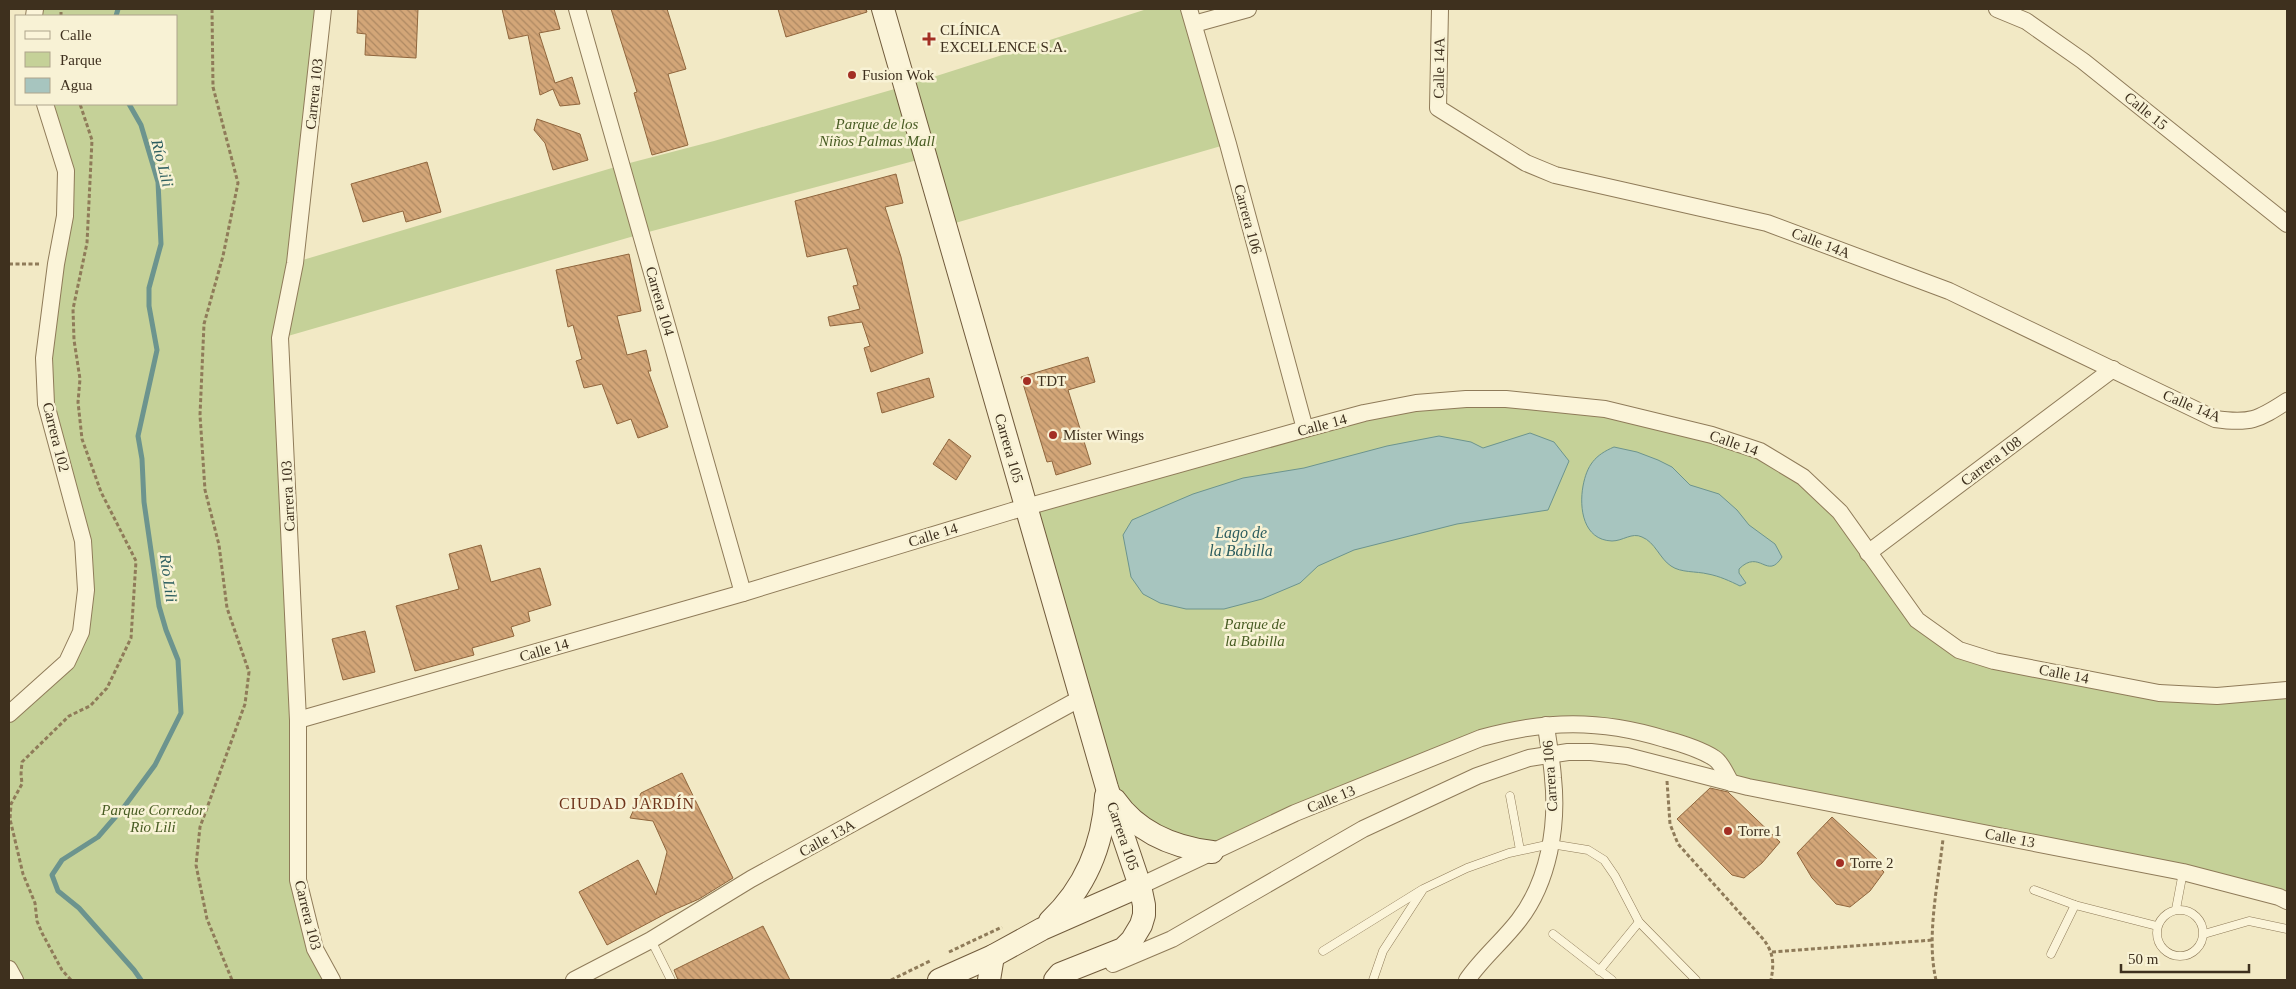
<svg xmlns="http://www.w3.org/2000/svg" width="2296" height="989" viewBox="0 0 2296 989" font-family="'Times New Roman',serif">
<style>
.park{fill:#c5d198}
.water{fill:#a7c5bf;stroke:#6c948e}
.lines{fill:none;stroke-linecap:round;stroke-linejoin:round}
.stream{stroke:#6c948e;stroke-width:5}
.building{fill:url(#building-back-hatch);stroke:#90663d}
.service-casing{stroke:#8f7b59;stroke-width:9}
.minor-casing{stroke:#8f7b59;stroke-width:18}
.secondary-casing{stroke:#715b3c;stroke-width:24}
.path{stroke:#8f7b59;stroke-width:3;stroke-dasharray:4 2.5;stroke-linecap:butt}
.service{stroke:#fbf4d9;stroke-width:8}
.minor{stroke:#fbf4d9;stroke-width:16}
.secondary{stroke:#fbf4d9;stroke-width:22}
.poi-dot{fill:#a32f24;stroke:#f8f2d5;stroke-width:2}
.labels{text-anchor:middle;stroke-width:5;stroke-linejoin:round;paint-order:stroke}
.poi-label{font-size:15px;fill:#3e301e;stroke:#f8f2d5;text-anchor:start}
.street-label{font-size:15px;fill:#3e301e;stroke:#f8f2d5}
.park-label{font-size:15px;font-style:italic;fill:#485c23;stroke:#f8f2d5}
.water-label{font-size:16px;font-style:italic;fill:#2c5d5f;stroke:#f8f2d5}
.neighbourhood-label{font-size:16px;letter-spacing:1px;fill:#6e331a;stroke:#f8f2d5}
</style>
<defs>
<pattern id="building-back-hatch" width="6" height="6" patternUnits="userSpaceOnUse" patternTransform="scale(1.25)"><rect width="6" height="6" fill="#d3a678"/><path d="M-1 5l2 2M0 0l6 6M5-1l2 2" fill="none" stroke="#ad8862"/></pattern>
</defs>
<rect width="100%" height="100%" fill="#f2e9c5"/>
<g class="park">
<polygon points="35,9 323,9 296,262 622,165 714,141 905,86 1147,9 1189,9 1228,144 945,226 925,158 641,234 281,338 298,880 332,980 15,980 9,969 9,714 67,662 86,590 46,404 66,171 45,104 176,104 176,16 34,16"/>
<polygon points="1506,399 1712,435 1803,477 1917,620 1960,650 2159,693 2287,690 2287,901 1748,787 1715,758 1632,729 1509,730 1212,852 1122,809 1026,507 1364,413"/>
</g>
<g class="water">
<polygon points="1530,433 1554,442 1569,461 1548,510 1457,524 1354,550 1318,566 1300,583 1262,599 1224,609 1186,609 1160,603 1143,594 1131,577 1123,535 1132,520 1193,494 1243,478 1304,468 1387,446 1439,436 1471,442 1483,448"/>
<path d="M1614,447L1637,452L1658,460L1672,467L1690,485L1719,494L1737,510L1749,525L1775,544L1782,557C1767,581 1760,548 1739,569V573L1746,583L1740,586C1730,581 1719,576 1708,574C1696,571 1681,573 1671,566C1660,559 1655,542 1642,537C1632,532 1623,541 1612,541C1583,540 1579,508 1583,486C1587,465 1595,455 1614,447Z"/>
</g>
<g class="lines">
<g class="stream">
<polyline points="116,16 118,9"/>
<polyline points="129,104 141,125 158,182 161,244 149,288 149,306 157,350 138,436 142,459 144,502 159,606 166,630 178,660 181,713 155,765 124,807 98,837 62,860 52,875 58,891 79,908 134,970 141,980"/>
</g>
</g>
<g class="building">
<polygon points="358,9 418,9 416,58 365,55 366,34 357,33"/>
<polygon points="502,9 554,9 560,29 539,33 555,83 572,77 580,104 560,106 553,89 540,95 528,35 509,39"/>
<polygon points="611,9 667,9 686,69 668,74 688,145 652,155 634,93 637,92"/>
<polygon points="778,9 866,9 867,12 786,37"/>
<polygon points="537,119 580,134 588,160 553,170 545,143 534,130"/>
<polygon points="427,162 441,212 406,222 403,211 363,222 351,184"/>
<polygon points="896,174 903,203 885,207 901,257 923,353 871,372 864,348 870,346 862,322 830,326 828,317 860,309 853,286 858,285 847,248 807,257 795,201"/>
<polygon points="629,254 641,311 617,316 627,355 646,350 651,371 648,371 668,427 638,438 631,419 617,424 602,384 584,388 576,361 582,359 573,325 568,327 556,270"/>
<polygon points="1088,357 1095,382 1068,390 1091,464 1056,475 1052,461 1047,462 1021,377"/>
<polygon points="929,378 934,397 882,413 877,393"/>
<polygon points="949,439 971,456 956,480 933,464"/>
<polygon points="481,545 491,582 540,568 551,605 528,612 530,621 511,627 514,636 472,648 474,655 415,671 396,606 459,589 449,554"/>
<polygon points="365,631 375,672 343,680 332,639"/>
<polygon points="682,773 733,878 699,899 667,913 607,945 579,892 638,860 656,895 667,852 653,821 630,818 641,793"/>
<polygon points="1710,788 1728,792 1780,842 1762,863 1744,878 1732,875 1677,819"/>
<polygon points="1832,817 1879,861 1877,865 1884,872 1870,891 1850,907 1836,904 1812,878 1797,853"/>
<polygon points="763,926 790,980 678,980 674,970"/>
</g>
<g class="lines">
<g class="service-casing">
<g id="service">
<polyline points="1510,796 1520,850"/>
<polyline points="2034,890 2075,905 2157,926"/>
<polyline points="2176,909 2183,872"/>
<circle cx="2180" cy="933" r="23"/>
<polyline points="1553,934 1612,980"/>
<polyline points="2204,934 2249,921 2287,929"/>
<polyline points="651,940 671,980"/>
<polyline points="1323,951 1423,889 1467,868 1509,853 1551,844 1588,850 1604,860 1615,876 1639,922 1696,980"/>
<polyline points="2051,954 2075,905"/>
<polyline points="1599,971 1639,922"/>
<polyline points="1373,980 1383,951 1422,891"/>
</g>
</g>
<g class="minor-casing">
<g id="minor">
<polyline points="323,9 295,263 280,338 298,720 298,880 315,949 332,980"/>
<polyline points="577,9 743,593"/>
<polyline points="1189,9 1228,144 1305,429"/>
<path d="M1440,9L1438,108L1526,163L1555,175L1767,223L1949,291L2215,419C2250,424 2258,420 2287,401"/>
<polyline points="1997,9 2026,21 2083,61 2287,224"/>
<polyline points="34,16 35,9"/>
<polyline points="1194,24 1248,9"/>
<polyline points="1868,553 2113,369"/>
<polyline points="9,714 67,662 81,632 86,590 83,541 46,404 44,358 56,264 65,216 66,171 45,104"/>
<polyline points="298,720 743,593 1012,511 1305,429 1364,413 1416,403 1466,399 1506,399 1605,409 1712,435 1760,451 1803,477 1840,512 1917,620 1959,650 1994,661 2159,693 2217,696 2287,690"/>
<path d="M1140,886L1295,813L1481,738C1546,720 1600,719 1665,739C1680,743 1700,749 1714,758C1721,762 1727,776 1731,783"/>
<polyline points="1113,964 1172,939 1363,829 1477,776 1529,758 1568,752 1591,752 1627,756 1748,787 2183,872 2279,897 2287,901"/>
<polyline points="9,969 15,980"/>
<polyline points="574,980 651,940 751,879 1081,698"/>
<path d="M1467,980C1482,958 1503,941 1519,920C1549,881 1558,825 1553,778C1552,761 1548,743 1546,725"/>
</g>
</g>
<g class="secondary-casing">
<g id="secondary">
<polyline points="883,9 1107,788 1140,886 1144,905 1144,915 1141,925 1132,940 1123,949 1060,974 1055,980"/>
<path d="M1115,800C1138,833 1173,847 1212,852"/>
<path d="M1050,921C1085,888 1103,845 1106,796"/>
<polyline points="939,980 993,956 1042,929 1140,886"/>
<polyline points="989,980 993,956"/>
</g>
</g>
<g class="path">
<polyline points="212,9 213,87 238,183 223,256 204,324 200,415 205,490 219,545 227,608 249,672 245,704 200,827 196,865 207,919 232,980"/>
<polyline points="61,16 61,9"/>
<polyline points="9,264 41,264"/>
<path d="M1667,781L1670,824L1678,844L1764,940C1774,954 1774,964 1771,980"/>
<polyline points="949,952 1002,927"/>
<polyline points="1772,952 1933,940"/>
<polyline points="71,980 62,970 42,933 37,921 35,903 23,874 10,819 11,804 22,784 21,774 22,762 69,716 90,706 107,688 131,638 136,561 101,492 82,439 78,402 80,379 74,340 73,309 87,243 92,140 80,104"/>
<polyline points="891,980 930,961"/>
<path d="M1936,980C1926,937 1938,884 1943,839"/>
</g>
<use href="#service" class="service"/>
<use href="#minor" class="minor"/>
<use href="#secondary" class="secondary"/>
</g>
<g class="poi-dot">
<path d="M926.5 31.5h5v5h5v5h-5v5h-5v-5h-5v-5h5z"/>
<circle cx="852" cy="75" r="5"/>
<circle cx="1027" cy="381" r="5"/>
<circle cx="1053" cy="435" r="5"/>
<circle cx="1728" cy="831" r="5"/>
<circle cx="1840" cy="863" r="5"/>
</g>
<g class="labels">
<g class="poi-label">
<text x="940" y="35">CLÍNICA<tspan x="940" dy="17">EXCELLENCE S.A.</tspan></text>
<text x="862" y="80">Fusion Wok</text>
<text x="1037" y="386">TDT</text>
<text x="1063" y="440">Mister Wings</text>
<text x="1738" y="836">Torre 1</text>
<text x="1850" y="868">Torre 2</text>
</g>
<g class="street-label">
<text transform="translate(1439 68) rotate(-89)" y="5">Calle 14A</text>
<text transform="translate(314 94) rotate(-84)" y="5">Carrera 103</text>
<text transform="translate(2146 111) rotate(39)" y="5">Calle 15</text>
<text transform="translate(1248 219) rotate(75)" y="5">Carrera 106</text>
<text transform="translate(1821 243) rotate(21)" y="5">Calle 14A</text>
<text transform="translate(660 301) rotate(74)" y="5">Carrera 104</text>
<text transform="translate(2192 406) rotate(23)" y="5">Calle 14A</text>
<text transform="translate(1322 425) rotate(-15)" y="5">Calle 14</text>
<text transform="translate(56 437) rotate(76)" y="5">Carrera 102</text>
<text transform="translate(1734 443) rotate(19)" y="5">Calle 14</text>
<text transform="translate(1009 448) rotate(74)" y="5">Carrera 105</text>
<text transform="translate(1991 461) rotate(-37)" y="5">Carrera 108</text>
<text transform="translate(288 496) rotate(-93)" y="5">Carrera 103</text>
<text transform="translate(933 535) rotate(-17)" y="5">Calle 14</text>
<text transform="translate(544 650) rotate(-16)" y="5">Calle 14</text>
<text transform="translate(2064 674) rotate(11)" y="5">Calle 14</text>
<text transform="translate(1550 776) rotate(-94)" y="5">Carrera 106</text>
<text transform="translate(1331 799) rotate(-22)" y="5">Calle 13</text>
<text transform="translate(1123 836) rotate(71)" y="5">Carrera 105</text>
<text transform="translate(827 838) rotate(-29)" y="5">Calle 13A</text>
<text transform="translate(2010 838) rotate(11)" y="5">Calle 13</text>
<text transform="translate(308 915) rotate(76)" y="5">Carrera 103</text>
</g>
<g class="park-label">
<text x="877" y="129">Parque de los<tspan x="877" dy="17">Niños Palmas Mall</tspan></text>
<text x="1255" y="629">Parque de<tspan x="1255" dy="17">la Babilla</tspan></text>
<text x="153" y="815">Parque Corredor<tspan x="153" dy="17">Rio Lili</tspan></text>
</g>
<g class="water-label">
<text transform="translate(163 163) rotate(76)" y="6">Río Lili</text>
<text x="1241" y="538">Lago de<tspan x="1241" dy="18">la Babilla</tspan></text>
<text transform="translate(169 578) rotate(82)" y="6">Río Lili</text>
</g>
<g class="neighbourhood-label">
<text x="627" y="809">CIUDAD JARDÍN</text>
</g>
</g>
<rect width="2296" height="989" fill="none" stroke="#3e301e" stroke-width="20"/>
<rect x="15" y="15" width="162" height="90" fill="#f8f2d5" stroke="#aea48c"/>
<rect x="25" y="31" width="25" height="8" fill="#fbf4d9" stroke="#aea48c"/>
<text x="60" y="40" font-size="15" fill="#3e301e">Calle</text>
<rect x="25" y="52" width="25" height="15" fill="#c5d198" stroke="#aea48c"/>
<text x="60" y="65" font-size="15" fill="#3e301e">Parque</text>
<rect x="25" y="78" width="25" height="15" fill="#a7c5bf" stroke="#aea48c"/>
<text x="60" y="90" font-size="15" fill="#3e301e">Agua</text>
<path d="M2121 964v8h128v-8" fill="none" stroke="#3e301e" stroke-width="2.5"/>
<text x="2128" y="964" font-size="15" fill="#3e301e" stroke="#f8f2d5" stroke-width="4" paint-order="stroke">50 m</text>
</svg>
